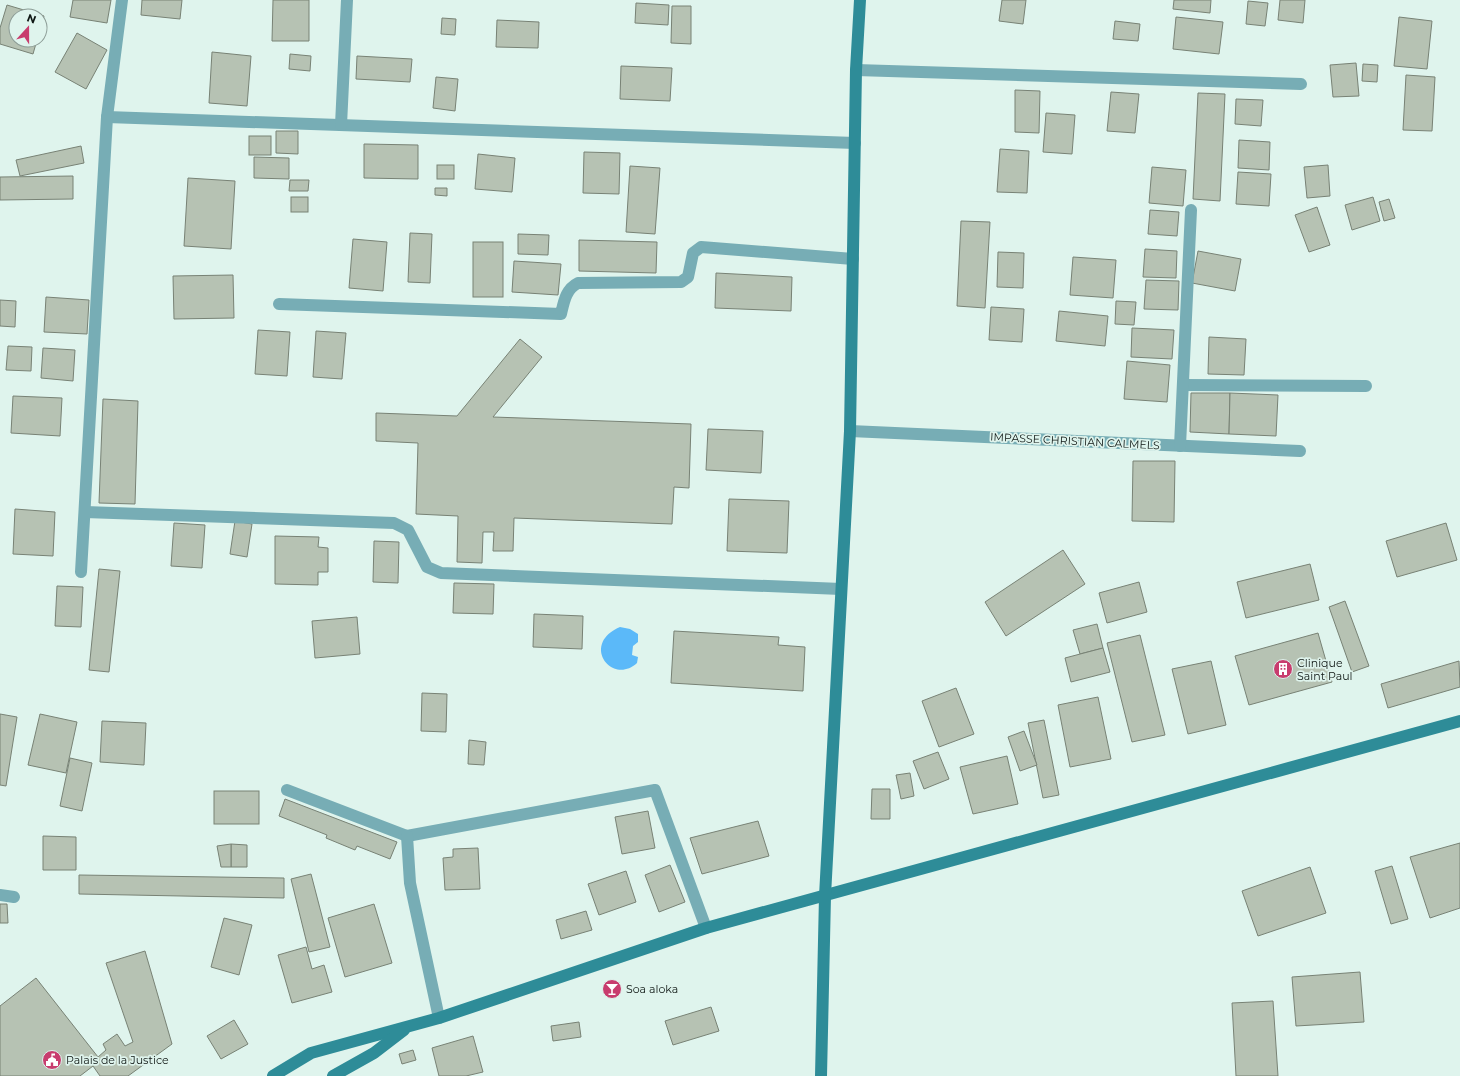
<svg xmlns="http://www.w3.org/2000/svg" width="1460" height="1076" viewBox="0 0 1460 1076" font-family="Montserrat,sans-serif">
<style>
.water{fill:#5bb9f9}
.building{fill:#b6c2b3;stroke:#788275}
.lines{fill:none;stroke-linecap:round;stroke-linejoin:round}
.street{stroke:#77adb5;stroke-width:12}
.secondary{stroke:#2e8c98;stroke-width:12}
.labels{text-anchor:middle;stroke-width:3.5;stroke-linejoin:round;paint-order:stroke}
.street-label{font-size:11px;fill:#0f1714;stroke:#dff4ed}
.poi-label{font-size:11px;fill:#0f1714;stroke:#dff4ed;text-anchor:start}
</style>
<rect width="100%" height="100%" fill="#dff4ed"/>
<path class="water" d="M620,627L630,629L638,634V642L633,646L632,655L638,657L637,663C612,686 580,644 620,627Z"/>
<g class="building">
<polygon points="73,0 111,0 107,23 70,17"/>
<polygon points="142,0 182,0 180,19 141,15"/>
<polygon points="273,0 309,0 309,41 272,41"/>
<polygon points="1002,0 1026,0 1023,24 999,21"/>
<polygon points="1174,0 1211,0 1210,13 1173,9"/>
<polygon points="1280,0 1305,0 1303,23 1278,20"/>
<polygon points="1248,1 1268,3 1265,26 1246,24"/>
<polygon points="636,3 669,5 668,25 635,23"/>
<polygon points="7,5 44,16 40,29 40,16 16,16 16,40 37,40 33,54 0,44 0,28"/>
<polygon points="672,6 691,6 691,44 671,43"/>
<polygon points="1176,17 1223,22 1219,54 1173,49"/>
<polygon points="1399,17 1432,21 1427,69 1394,66"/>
<polygon points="442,18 456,19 455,35 441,34"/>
<polygon points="497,20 539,22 538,48 496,47"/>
<polygon points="1115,21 1140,24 1138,41 1113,39"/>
<polygon points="77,33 107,50 86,89 55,72"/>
<polygon points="212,52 251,56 247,106 209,103"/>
<polygon points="290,54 311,56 310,71 289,69"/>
<polygon points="357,56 412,59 410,82 356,79"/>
<polygon points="1356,63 1359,96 1333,97 1330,65"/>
<polygon points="1363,64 1378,65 1377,82 1362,81"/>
<polygon points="621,66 672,68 670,101 620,99"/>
<polygon points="1406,75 1435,77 1432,131 1403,130"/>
<polygon points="436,77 458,79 455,111 433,108"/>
<polygon points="1015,90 1040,91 1039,133 1015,132"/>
<polygon points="1111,92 1139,94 1135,133 1107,131"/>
<polygon points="1198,93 1225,94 1220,201 1193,199"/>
<polygon points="1236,99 1263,100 1261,126 1235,124"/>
<polygon points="1046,113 1075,115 1072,154 1043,152"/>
<polygon points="276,131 298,131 298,154 276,153"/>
<rect x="249" y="136" width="22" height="19"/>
<polygon points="1239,140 1270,142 1269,170 1238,168"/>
<polygon points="364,144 418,145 418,179 364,178"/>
<polygon points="81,146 84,163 20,176 16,160"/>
<polygon points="1000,149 1029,151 1027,193 997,192"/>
<polygon points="584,152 620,153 619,194 583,193"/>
<polygon points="478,154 515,158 512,192 475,189"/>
<polygon points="254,157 289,158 289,179 254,178"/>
<rect x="437" y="165" width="17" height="14"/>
<polygon points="1328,165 1330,196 1307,198 1304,167"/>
<polygon points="630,166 660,168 655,234 626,232"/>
<polygon points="1152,167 1186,170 1183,206 1149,203"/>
<polygon points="1238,172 1271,174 1269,206 1236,204"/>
<polygon points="73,176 73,199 0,200 0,177"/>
<polygon points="188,178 235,181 231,249 184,246"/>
<polygon points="290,180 309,180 308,191 289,191"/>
<polygon points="435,188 447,188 447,196 435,195"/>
<rect x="291" y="197" width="17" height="15"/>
<polygon points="1373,197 1380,221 1352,230 1345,205"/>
<polygon points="1389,199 1395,218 1384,221 1379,202"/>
<polygon points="1317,207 1330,245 1309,252 1295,215"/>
<polygon points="1150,210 1179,212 1177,236 1148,234"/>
<polygon points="961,221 990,222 985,308 957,306"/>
<polygon points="410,233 432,234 430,283 408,282"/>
<polygon points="518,234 549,235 548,255 518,254"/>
<polygon points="353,239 387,242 383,291 349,288"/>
<polygon points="579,240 657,242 656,273 579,271"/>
<rect x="473" y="242" width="30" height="55"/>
<polygon points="1145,249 1177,251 1176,278 1143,277"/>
<polygon points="1198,251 1241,259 1235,291 1192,283"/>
<polygon points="998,252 1024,253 1023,288 997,287"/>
<polygon points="1073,257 1116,260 1113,298 1070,295"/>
<polygon points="514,261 561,264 558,295 512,292"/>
<polygon points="716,273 792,277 791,311 715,308"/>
<polygon points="233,275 234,318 174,319 173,276"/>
<polygon points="1146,280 1179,281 1178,310 1144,309"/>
<polygon points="46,297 89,300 87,334 44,332"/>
<polygon points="0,300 16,301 15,327 0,326"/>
<polygon points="1116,301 1136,302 1134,325 1115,324"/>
<polygon points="991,307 1024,309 1022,342 989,340"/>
<polygon points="1059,311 1108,316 1105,346 1056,341"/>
<polygon points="1132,328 1174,330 1172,359 1131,357"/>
<polygon points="258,330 290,332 287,376 255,374"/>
<polygon points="316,331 346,333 342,379 313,377"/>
<polygon points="1209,337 1246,339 1244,375 1208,374"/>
<polygon points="520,339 542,357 493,417 691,424 689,488 674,487 672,524 514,518 513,551 493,551 494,532 483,532 482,563 457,562 458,516 416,514 418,443 376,441 376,413 457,416"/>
<polygon points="8,346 32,347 31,371 6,370"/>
<polygon points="43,348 75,350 73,381 41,378"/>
<polygon points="1127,361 1170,365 1167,402 1124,399"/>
<polygon points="1191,393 1230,393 1229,434 1190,432"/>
<polygon points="1230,393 1278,395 1276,436 1229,434"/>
<polygon points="13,396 62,398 60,436 11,433"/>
<polygon points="103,399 138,401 135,504 99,503"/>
<polygon points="708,429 763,431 761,473 706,470"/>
<polygon points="1133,461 1175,461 1174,522 1132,521"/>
<polygon points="729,499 789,501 787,553 727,551"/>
<polygon points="15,509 55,512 53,556 13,554"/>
<polygon points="235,521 252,524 247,557 230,554"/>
<polygon points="174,523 205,525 202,568 171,566"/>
<polygon points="1446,523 1457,560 1397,577 1386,541"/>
<polygon points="275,536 319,537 318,547 328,548 328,572 318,572 318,585 275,584"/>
<polygon points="374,541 399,542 398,583 373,582"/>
<polygon points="1063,550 1085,584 1006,636 985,602"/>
<polygon points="1310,564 1319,600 1246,618 1237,582"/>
<polygon points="99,569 120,571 109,672 89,670"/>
<polygon points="1139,582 1147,612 1107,623 1099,593"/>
<polygon points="454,583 494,584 493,614 453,613"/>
<polygon points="57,586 83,587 81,627 55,626"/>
<polygon points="1345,601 1369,666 1352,672 1329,607"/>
<polygon points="534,614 583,616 582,649 533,647"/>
<polygon points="357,617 360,654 315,658 312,621"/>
<polygon points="1097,624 1103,648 1080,654 1073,630"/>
<polygon points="674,631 779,637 778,645 805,647 803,691 671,683"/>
<polygon points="1318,633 1332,682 1249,705 1235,656"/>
<polygon points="1140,635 1165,735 1132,742 1107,643"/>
<polygon points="1103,648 1110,672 1071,682 1065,658"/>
<polygon points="1211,661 1226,725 1188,734 1172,669"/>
<polygon points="1459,661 1460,687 1388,708 1381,684"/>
<polygon points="956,688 974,734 939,747 922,701"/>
<polygon points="422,693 447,694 446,732 421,731"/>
<polygon points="1098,697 1111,759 1070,767 1058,705"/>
<polygon points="0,714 17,717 6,786 0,785"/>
<polygon points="40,714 77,722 66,773 28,765"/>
<polygon points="1044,720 1059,795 1043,798 1028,723"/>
<polygon points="102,721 146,723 144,765 100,762"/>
<polygon points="1024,731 1037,765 1020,771 1008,737"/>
<polygon points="469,740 486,742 484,765 468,764"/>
<polygon points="938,752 949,779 924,789 913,761"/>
<polygon points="1007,756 1018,804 973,814 960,767"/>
<polygon points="70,758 92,763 82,811 60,806"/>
<polygon points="910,773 914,796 901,799 896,775"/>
<polygon points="872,789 890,789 890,819 871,819"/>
<rect x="214" y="791" width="45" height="33"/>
<polygon points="285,799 397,842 390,859 357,846 355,850 326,838 327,835 279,816"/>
<polygon points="648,811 655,848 622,854 615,817"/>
<polygon points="758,821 769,856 702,874 690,838"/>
<polygon points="43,836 76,837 76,870 43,870"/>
<polygon points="1460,843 1460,908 1430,918 1410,857"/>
<polygon points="231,844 247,845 247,867 231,867"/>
<polygon points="231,844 231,867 221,867 217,846"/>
<polygon points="478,848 480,889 445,890 443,858 453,857 453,849"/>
<polygon points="670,865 685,902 659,912 645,875"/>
<polygon points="1392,866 1408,919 1391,924 1375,871"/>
<polygon points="1310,867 1326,913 1258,936 1242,891"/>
<polygon points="626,871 636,902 599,915 588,884"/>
<polygon points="311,874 330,947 309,952 291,879"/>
<polygon points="79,875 284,878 284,898 79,894"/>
<polygon points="0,904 7,904 8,923 0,923"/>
<polygon points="374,904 392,963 345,977 328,918"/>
<polygon points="586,911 592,930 561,939 556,920"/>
<polygon points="224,918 252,925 239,975 211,967"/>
<polygon points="306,947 312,969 324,965 332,992 292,1003 278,955"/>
<polygon points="145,951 172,1044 128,1076 100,1076 93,1066 80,1076 0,1076 0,1006 36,978 98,1057 106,1050 103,1044 117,1034 125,1046 133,1042 106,963"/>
<polygon points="1360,972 1364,1022 1296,1026 1292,977"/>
<polygon points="1273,1001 1278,1076 1236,1076 1232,1003"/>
<polygon points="711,1007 719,1031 673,1045 665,1021"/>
<polygon points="234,1020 248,1044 221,1059 207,1036"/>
<polygon points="579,1022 581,1037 553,1041 551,1026"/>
<polygon points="473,1036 483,1072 466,1076 439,1076 432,1048"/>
<polygon points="413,1050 416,1060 402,1064 399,1054"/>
</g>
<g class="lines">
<g class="street">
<polyline points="856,70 1301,84"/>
<polyline points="107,117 855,143"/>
<polyline points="341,125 347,0"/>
<path d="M279,304L561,314C564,301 566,289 578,283L681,282L688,277L693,253L701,247L853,259"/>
<polyline points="1184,385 1366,386"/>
<polyline points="850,431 1300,451"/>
<polyline points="1180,446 1191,210"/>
<polyline points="85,512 394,523 408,530 427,567 441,573 841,589"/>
<polyline points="81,572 107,117 122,0"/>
<polyline points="287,790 407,836 655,790 706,928"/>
<polyline points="407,836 410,883 439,1018"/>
<polyline points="0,895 14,897"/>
</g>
<g class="secondary">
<polyline points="273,1076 311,1053 439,1018 706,928 1460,721"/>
<polyline points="333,1076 374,1053 404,1030"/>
<polyline points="821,1076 825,896 850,431 856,70 860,0"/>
</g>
</g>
<defs>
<g id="building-disc" transform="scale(1)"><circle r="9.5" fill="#c83c6e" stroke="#dff4ed"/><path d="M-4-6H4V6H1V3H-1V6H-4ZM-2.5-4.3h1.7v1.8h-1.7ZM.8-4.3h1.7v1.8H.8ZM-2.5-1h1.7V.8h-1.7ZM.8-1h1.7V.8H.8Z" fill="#fff"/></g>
<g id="bar-disc" transform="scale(1)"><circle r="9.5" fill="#c83c6e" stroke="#dff4ed"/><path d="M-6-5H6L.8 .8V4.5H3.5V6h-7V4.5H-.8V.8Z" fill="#fff"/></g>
<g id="civic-disc" transform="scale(1)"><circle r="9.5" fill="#c83c6e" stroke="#dff4ed"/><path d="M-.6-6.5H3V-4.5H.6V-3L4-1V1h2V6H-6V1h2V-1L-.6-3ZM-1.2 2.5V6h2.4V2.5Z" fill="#fff"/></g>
</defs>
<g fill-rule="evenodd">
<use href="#building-disc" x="1283" y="669"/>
<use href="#bar-disc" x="612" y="989"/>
<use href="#civic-disc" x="52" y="1060"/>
</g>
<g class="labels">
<g class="street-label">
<text transform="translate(1075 441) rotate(3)" y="4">IMPASSE CHRISTIAN CALMELS</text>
</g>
<g class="poi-label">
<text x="1297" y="667">Clinique<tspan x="1297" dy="13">Saint Paul</tspan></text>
<text x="626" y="993">Soa aloka</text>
<text x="66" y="1064">Palais de la Justice</text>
</g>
</g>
<g transform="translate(28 28) rotate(21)"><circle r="19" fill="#dff4ed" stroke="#8c9c96"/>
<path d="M0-3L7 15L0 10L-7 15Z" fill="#c83c6e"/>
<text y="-6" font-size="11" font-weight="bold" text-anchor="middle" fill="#0f1714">N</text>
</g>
</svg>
